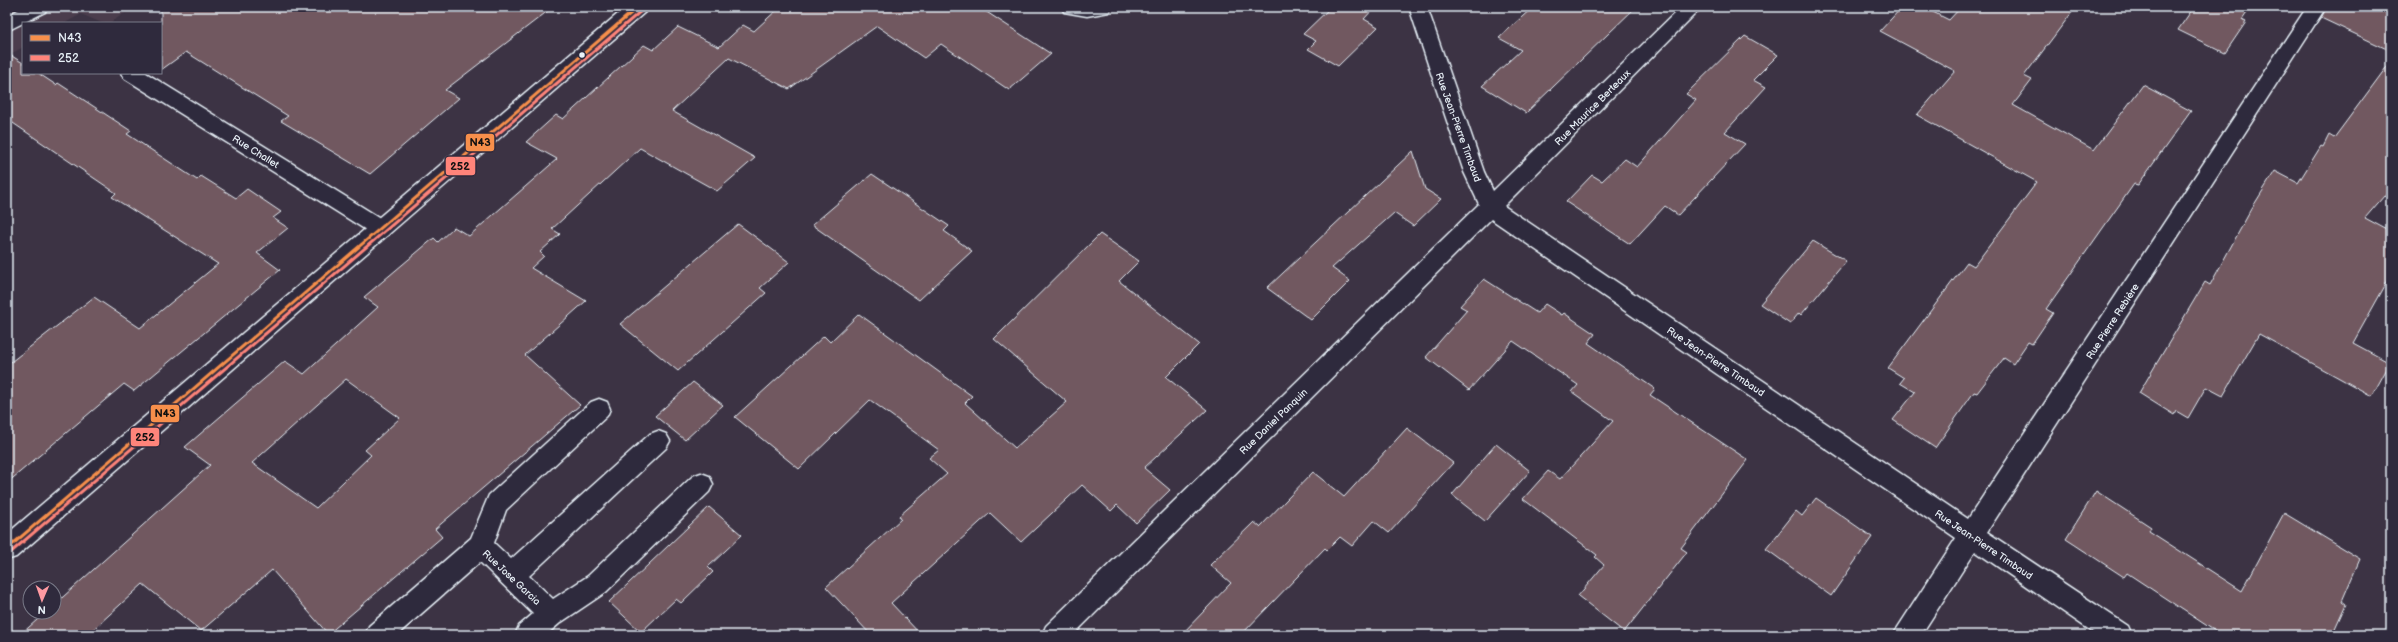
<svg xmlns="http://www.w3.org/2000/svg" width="2398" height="642" viewBox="0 0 2398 642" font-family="'Balsamiq Sans',sans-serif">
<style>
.built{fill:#4c3e4d}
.building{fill:#715961;stroke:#e8f1f8;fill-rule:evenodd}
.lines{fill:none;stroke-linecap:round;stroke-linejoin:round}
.service-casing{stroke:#e8f1f8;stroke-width:3}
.minor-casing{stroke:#e8f1f8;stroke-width:3}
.tertiary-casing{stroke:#e8f1f8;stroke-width:3}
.service{fill:#2f2a3d;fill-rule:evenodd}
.minor{fill:#2f2a3d;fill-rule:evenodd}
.tertiary{fill:#2f2a3d;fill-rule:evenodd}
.bus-1-casing{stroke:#2f2a3d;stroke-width:6}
.bus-2-casing{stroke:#2f2a3d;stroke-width:6}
.bus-1{stroke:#f78f4b;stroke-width:3}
.bus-2{stroke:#ff847a;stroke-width:3}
.bus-dot{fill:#e8f1f8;stroke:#2f2a3d;stroke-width:1.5}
.labels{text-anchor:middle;stroke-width:3;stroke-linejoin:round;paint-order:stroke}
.street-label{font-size:10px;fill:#e8f1f8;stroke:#2f2a3d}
.line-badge{stroke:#2f2a3d;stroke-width:1.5}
.pale-badge-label{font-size:11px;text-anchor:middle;font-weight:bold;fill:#111}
</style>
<rect width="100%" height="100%" fill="#3c3344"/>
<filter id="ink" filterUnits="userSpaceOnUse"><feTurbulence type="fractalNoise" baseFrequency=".025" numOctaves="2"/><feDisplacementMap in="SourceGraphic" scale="8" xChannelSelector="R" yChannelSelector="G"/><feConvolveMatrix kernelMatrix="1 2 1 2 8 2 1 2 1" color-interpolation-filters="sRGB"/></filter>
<g filter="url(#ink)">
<polygon class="built" points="7,7 133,7 110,23 102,23 81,14 65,23 23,23 23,47 7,56"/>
<g class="building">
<polygon points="161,7 553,7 445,90 459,98 370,174 281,121 288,116 186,52 161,70"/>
<path d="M780,7H979L1051,54L1009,90L941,44L924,58L877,26L789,89L729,58L672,111L755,158L717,191L640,148L552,229L560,234L540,252L544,256L531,268L586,301L525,355L580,405L435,529L442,537L328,634L272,570L201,631L143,584L87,635H20L46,612H54V605L210,465L185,447L285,361L304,374L378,307L364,297L434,238L438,242L454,227L469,236L557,159L526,142L556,115L563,119L644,45L653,50L678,27L719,47L743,25L754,31ZM346,379L400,418L365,450L371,455L316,508L252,463Z"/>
<polygon points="1331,7 1375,7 1364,19 1378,27 1338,66 1308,49 1316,41 1303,34"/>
<polygon points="1533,7 1636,7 1526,113 1482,86 1521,50 1499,38"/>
<polygon points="1902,7 1923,7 1949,20 1961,7 2076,7 2024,76 2032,80 2013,105 2094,150 2143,85 2191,111 2138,185 2134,184 2046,309 2053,313 2032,344 2028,342 2013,364 2004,358 1977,393 1974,392 1935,448 1893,420 1915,392 1900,383 1904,378 1888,368 1967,262 1974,266 2037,182 1917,115 1955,71 1880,31"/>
<polygon points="2194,7 2251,7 2242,20 2246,22 2225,53 2178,30"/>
<polygon points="2327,7 2391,7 2391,51 2321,18"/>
<polygon points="1745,36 1778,55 1753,80 1766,87 1725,132 1745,144 1678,215 1665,206 1630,244 1566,202 1592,175 1602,181 1625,159 1637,167 1696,100 1686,94"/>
<polygon points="7,53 23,63 23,73 38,73 56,85 58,83 131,131 127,134 197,180 201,176 236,198 247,189 281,212 273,218 288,228 257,253 280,270 134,391 124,384 7,483 7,365 94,297 140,328 218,264 112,197 116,193 7,119"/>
<polygon points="2391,61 2391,188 2365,218 2391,232 2391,275 2353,343 2390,363 2372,396 2259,334 2223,396 2206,387 2188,418 2176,411 2174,415 2139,393 2205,282 2210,285 2252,208 2275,171 2298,183 2321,146 2323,147 2329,135 2334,138"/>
<polygon points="1413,151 1425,189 1441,199 1413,226 1394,213 1332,268 1350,281 1311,320 1267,288"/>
<polygon points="872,174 949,226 944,231 972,251 919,300 812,225"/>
<polygon points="738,224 789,262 760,288 766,293 678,371 620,324"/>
<polygon points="1100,234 1139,261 1119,281 1199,344 1166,377 1207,410 1144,468 1170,490 1136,523 1117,505 1111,511 1082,485 1021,542 990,513 891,603 921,635 871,635 826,587 901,519 899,516 947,474 929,458 939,450 870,400 799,469 735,417 824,336 830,342 859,314 972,396 965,403 1015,448 1067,402 994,339"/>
<polygon points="1813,241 1846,261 1801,315 1799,313 1790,324 1760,304"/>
<polygon points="1484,279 1537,313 1545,304 1562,315 1564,313 1577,322 1595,334 1588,343 1655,389 1650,395 1748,460 1681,548 1687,552 1624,632 1578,596 1604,565 1595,557 1597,555 1523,499 1548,471 1560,479 1613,421 1572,392 1578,385 1513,341 1469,390 1426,357 1467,310 1460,306"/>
<polygon points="693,382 723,405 685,440 655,416"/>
<polygon points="1407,428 1453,463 1389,533 1374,521 1352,546 1340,537 1327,550 1325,548 1241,635 1181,635 1231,583 1210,565 1254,522 1260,527 1313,472 1344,497"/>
<polygon points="1496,444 1530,471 1485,521 1452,495"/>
<polygon points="2096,491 2151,527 2149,531 2242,591 2284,513 2360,559 2342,601 2346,604 2332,635 2221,635 2127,573 2124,577 2066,539"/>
<polygon points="1816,498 1872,537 1831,596 1766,549 1796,511 1802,516"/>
<polygon points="709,507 742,535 708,567 713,572 681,603 676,599 641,632 609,602"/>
</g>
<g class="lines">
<g class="service-casing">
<g id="service">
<polygon points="23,7 47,7 45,12 7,31 7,16"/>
<polygon points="1062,7 1111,7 1109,12 1087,16 1064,12"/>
<polygon points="599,399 607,402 610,409 607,416 506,510 494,543 511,559 650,434 658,431 666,434 670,441 666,448 529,576 553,599 588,576 693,476 701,473 709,476 713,484 709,492 606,592 560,623 546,635 515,635 519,626 533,614 480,562 397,635 365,635 369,626 471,538 489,495 591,402"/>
</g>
</g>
<g class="minor-casing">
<g id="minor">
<polygon points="1409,7 1427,7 1484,172 1493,191 1681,7 1702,7 1504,206 1968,519 2307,7 2326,7 1987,532 2128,626 2132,635 2097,635 1975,551 1921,635 1893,635 1956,538 1491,219 1073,635 1042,635 1046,626 1479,204 1464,172"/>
<polygon points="121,73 146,73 388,223 392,229 388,235 381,238 374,235 124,78"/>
</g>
</g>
<g class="tertiary-casing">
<polygon id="tertiary" points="626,7 647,7 645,12 16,557 7,560 7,534"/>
</g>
<use href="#service" class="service"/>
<use href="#minor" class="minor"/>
<use href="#tertiary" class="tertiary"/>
<g class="bus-1-casing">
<polyline id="bus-1" points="7,549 638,7"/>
</g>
<g class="bus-2-casing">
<polyline id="bus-2" points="10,553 641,11"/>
</g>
<use href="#bus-1" class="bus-1"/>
<use href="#bus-2" class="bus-2"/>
</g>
</g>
<circle class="bus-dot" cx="582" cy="55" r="3.5"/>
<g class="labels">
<g class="street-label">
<text transform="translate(1592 107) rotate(-45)" y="4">Rue Maurice Berteaux</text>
<text transform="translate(1459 127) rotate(70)" y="4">Rue Jean-Pierre Timbaud</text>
<text transform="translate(256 151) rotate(32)" y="4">Rue Challet</text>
<text transform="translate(2112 321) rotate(-57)" y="4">Rue Pierre Rebière</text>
<text transform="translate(1716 361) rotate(34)" y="4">Rue Jean-Pierre Timbaud</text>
<text transform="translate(1273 421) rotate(-44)" y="4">Rue Daniel Panquin</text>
<text transform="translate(1984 544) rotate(34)" y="4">Rue Jean-Pierre Timbaud</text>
<text transform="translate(512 577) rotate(43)" y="4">Rue Jose Garcia</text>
</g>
</g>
<g class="line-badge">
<rect x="465" y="133" width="30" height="19" rx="4" fill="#f78f4b"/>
<rect x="445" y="156" width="31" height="20" rx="4" fill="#ff847a"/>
<rect x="150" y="404" width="30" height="19" rx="4" fill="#f78f4b"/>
<rect x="130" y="427" width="30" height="20" rx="4" fill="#ff847a"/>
</g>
<g class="pale-badge-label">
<text x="480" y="146">N43</text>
<text x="460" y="170">252</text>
<text x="165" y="417">N43</text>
<text x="145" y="441">252</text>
</g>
<rect width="2398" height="642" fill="none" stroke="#2f2a3d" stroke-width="24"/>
<rect x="12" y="12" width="2374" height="618" fill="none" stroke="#e8f1f8" stroke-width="1.5" filter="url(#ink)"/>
<rect x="22" y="22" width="140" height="52" fill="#2f2a3d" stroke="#797a88"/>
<rect x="30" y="35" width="20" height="6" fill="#f78f4b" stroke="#797a88"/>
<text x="58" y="42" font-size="12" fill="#e8f1f8">N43</text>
<rect x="30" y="55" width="20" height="6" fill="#ff847a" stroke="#797a88"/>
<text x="58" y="62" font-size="12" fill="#e8f1f8">252</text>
<g transform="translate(42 600) rotate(182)"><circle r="19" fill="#2f2a3d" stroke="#797a88"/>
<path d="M0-3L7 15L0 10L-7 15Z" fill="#ff9aa2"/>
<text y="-6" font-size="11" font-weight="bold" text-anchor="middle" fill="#e8f1f8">N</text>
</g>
</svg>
